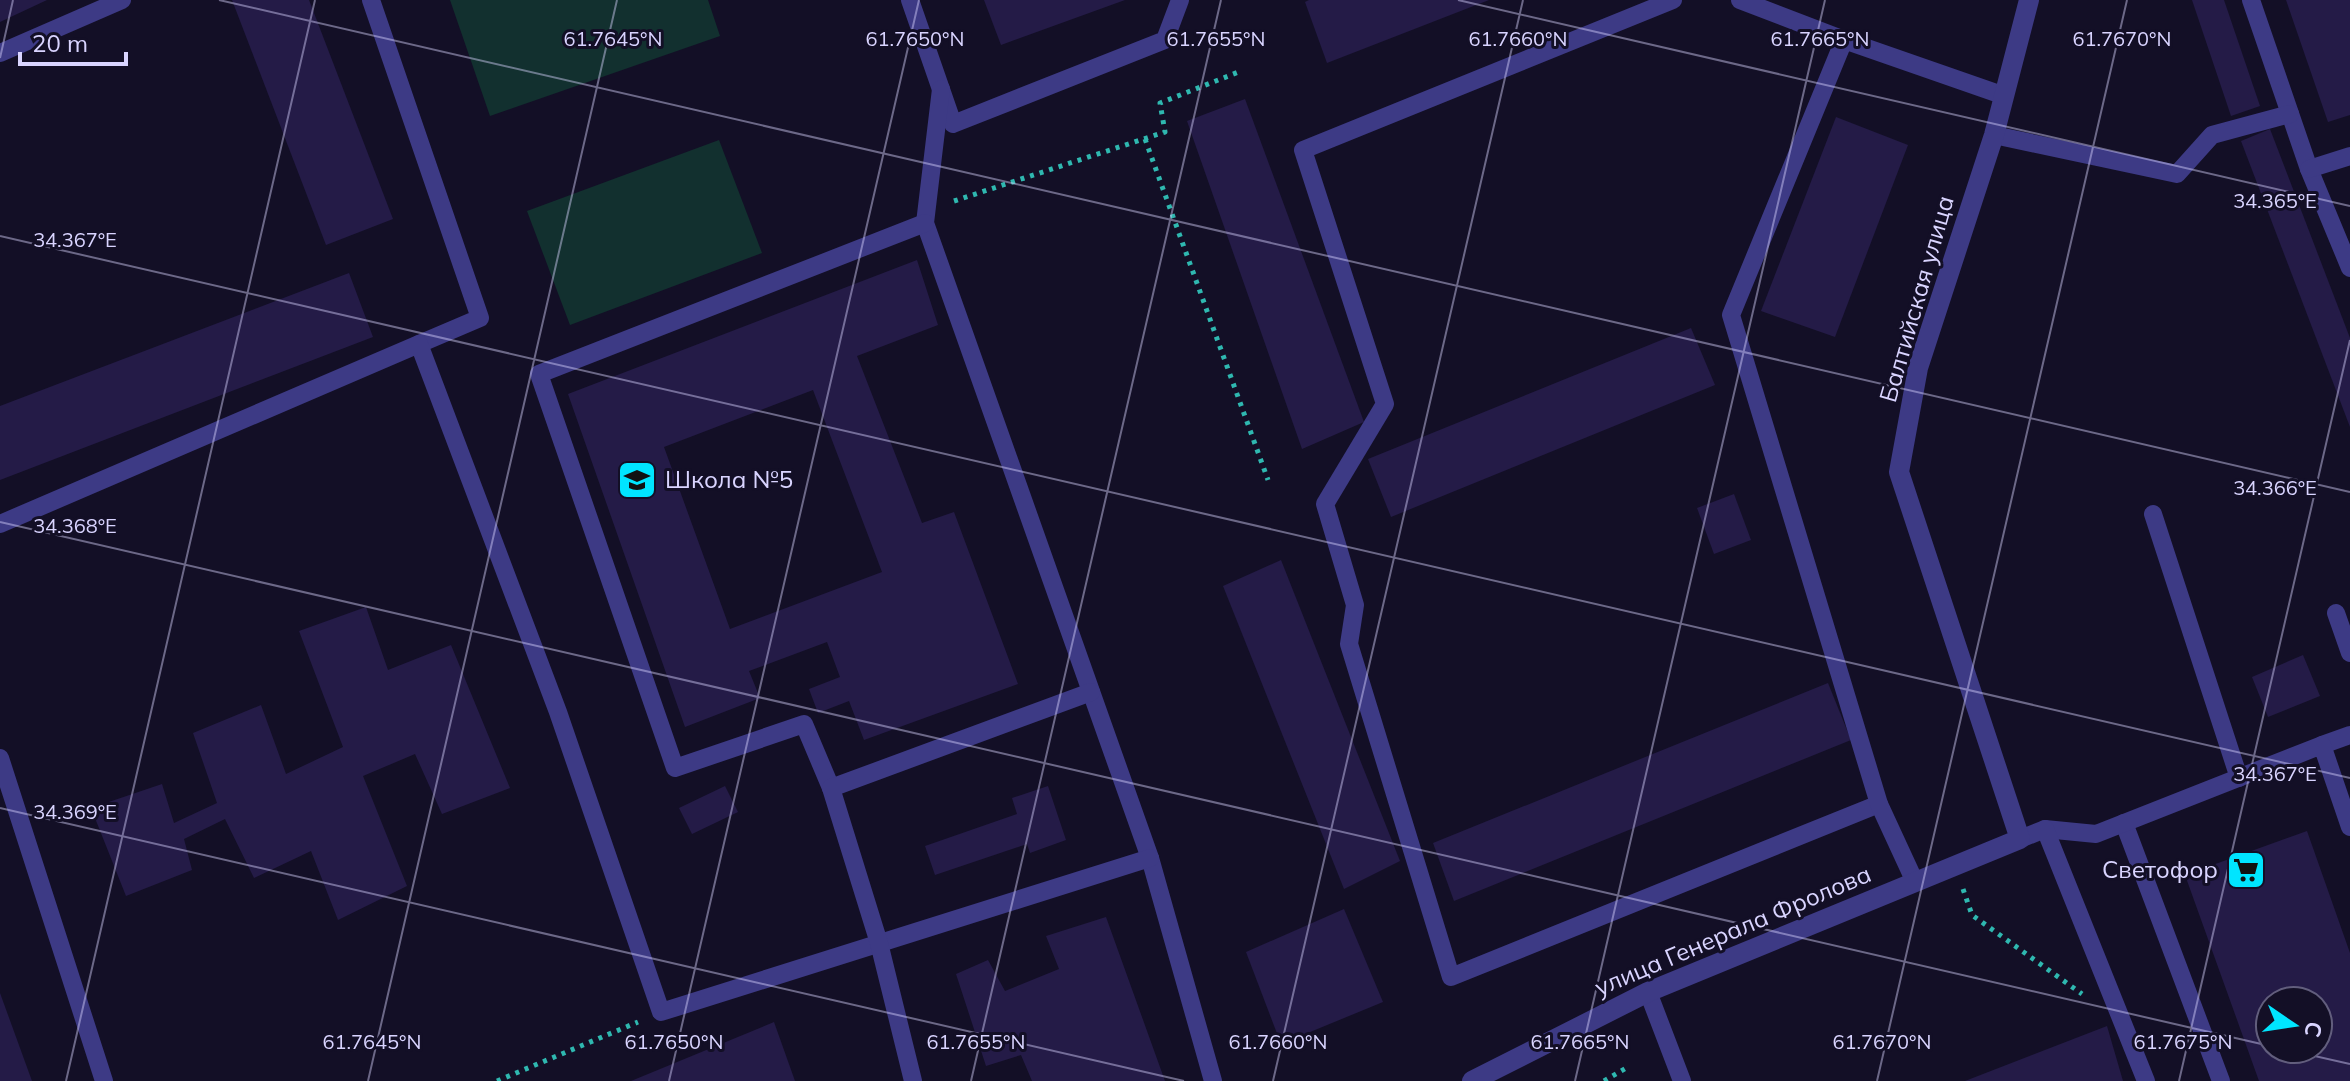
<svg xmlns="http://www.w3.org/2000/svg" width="2350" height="1081" viewBox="0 0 2350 1081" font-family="Mulish,sans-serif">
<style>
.green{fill:#12302f}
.building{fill:#241b47;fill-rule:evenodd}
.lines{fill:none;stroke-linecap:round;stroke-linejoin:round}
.path{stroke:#2fb8b0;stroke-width:5;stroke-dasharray:4 6;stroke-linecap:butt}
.lane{stroke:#3d3a85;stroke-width:18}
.street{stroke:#3d3a85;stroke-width:20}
.ticks{fill:none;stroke:#d9d4ff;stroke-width:2;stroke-opacity:0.45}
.labels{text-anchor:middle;stroke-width:6;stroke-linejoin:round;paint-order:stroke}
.street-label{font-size:24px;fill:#d9d4ff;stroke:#130f26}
.poi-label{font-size:24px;fill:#d9d4ff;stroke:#130f26;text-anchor:start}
.ticks-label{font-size:20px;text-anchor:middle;fill:#d9d4ff;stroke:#130f26;stroke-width:6;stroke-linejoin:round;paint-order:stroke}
</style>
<rect width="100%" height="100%" fill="#130f26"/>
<g class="green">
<polygon points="450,0 708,0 720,36 490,116"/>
<polygon points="719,140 762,253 570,325 527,211"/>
</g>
<g class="building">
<polygon points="0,0 47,0 0,22"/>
<polygon points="232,0 309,0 393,219 326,245"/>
<polygon points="984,0 1125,0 1001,45"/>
<polygon points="1309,0 1489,0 1327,63 1305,2"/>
<polygon points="2192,0 2224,0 2260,106 2231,116"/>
<polygon points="2286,0 2350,0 2350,115 2328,122"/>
<polygon points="1245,99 1364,422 1302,449 1187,121"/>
<polygon points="1836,117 1908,145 1835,337 1761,311"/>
<polygon points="2270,129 2350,338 2350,427 2241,141"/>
<path d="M917,260L938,325L857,356L922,523L954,512L1018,684L864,740L849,701L818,713L809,689L840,677L827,642L749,671L760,698L685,727L568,394ZM813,390L882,572L730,629L664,447Z"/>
<polygon points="349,273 373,337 0,480 0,406"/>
<polygon points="1691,328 1715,385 1391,517 1368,459"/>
<polygon points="1734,494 1751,540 1714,554 1697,508"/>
<polygon points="1281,560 1400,861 1344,889 1223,586"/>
<polygon points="366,607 388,670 451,645 510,788 442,814 415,754 363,776 407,886 338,920 311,851 254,878 225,819 184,839 192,870 126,896 91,808 162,784 174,823 217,803 193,733 261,705 286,774 343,747 299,631"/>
<polygon points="2303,655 2320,696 2268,717 2252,677"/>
<polygon points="1828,683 1851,740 1454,901 1433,843"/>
<polygon points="725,786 738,812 692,834 679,808"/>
<polygon points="1048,786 1066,840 1030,853 1027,844 935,875 925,846 1017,814 1012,798"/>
<path d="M2307,831L2350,953V1081H2259L2185,875ZM2270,1001H2318V1049H2270Z"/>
<polygon points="1344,909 1383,1002 1281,1044 1246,952"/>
<polygon points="1106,917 1165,1081 1032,1081 1021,1055 986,1066 956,974 988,960 1005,991 1059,969 1046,936"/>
<polygon points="0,993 32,1081 0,1081"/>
<polygon points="774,1022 795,1081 631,1081"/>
<polygon points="2107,1026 2123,1081 1965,1081"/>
</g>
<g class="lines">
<g class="path">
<polyline points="1145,139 1268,480"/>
<polyline points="954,201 1165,132 1160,103 1241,71"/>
<polyline points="1963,889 1972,915 2082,994"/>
<polyline points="497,1081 638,1022"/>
<polyline points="1604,1081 1628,1067"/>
</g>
<g class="lane">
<polyline points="371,0 480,318 419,344"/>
<polyline points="910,0 953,124 1165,40 1180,0"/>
<polyline points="1673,0 1303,150 1385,404 1325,504 1355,605 1349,644 1451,977 1879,804"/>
<polyline points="1740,0 1844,40"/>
<polyline points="2251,0 2309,169 2350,268"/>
<polyline points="0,53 122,0"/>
<polyline points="941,89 925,223 1150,858 1213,1081"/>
<polyline points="1994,135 2177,174 2212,135 2290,114"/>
<polyline points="2309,169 2350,156"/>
<polyline points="2153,514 2239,778"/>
<polyline points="0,524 419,344 558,712 661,1012 1150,858"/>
<polyline points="2336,613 2350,653"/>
<polyline points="2322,745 2350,735"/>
<polyline points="0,758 104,1081"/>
<polyline points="831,788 804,724 675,768 539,374 925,223"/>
<polyline points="2124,823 2221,1081"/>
<polyline points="2045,829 2096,834 2322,745 2350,827"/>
<polyline points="2020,839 2045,829 2146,1081"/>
<polyline points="1915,882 1879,804 1731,315 1844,40 2002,95"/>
<polyline points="1648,992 1682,1081"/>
<polyline points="913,1081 879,943 831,788 1091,692"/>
</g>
<polyline class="street" points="1472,1081 1648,992 2020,839 1899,472 1918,368 1994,135 2029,0"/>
</g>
<path class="ticks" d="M219,0L2350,492M1458,0L2350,206M0,58L13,0M0,236L2350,778M0,522L2270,1046M0,808L1184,1081M2284,1049L2350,1064M66,1081L315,0M368,1081L617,0M669,1081L919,0M971,1081L1221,0M1273,1081L1523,0M1575,1081L1825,0M1877,1081L2127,0M2179,1081L2350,340"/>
<defs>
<g id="school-square" transform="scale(2)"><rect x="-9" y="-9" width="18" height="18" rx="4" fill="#00e5ff" stroke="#130f26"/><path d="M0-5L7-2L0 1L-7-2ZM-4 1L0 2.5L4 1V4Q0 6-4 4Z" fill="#111"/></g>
<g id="supermarket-square" transform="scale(2)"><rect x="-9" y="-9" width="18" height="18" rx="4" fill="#00e5ff" stroke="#130f26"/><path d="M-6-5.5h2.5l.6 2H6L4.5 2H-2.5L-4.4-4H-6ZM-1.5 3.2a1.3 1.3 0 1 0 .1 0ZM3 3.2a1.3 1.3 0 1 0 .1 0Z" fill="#111"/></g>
</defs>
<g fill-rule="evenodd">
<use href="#school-square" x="637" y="480"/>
<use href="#supermarket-square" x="2246" y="870"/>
</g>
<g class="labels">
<g class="street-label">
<text transform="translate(1917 299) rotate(-74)" y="8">Балтийская улица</text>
<text transform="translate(1733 931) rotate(-23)" y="8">улица Генерала Фролова</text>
</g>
<g class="poi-label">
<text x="665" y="488">Школа №5</text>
<text x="2218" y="878" text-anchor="end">Светофор</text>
</g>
</g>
<g class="ticks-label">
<text x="613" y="46">61.7645°N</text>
<text x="915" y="46">61.7650°N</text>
<text x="1216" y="46">61.7655°N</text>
<text x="1518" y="46">61.7660°N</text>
<text x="1820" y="46">61.7665°N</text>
<text x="2122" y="46">61.7670°N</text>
<text x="2275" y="208">34.365°E</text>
<text x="75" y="247">34.367°E</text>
<text x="2275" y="495">34.366°E</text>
<text x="75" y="533">34.368°E</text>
<text x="2275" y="781">34.367°E</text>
<text x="75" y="819">34.369°E</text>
<text x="372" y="1049">61.7645°N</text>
<text x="674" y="1049">61.7650°N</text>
<text x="976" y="1049">61.7655°N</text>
<text x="1278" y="1049">61.7660°N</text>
<text x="1580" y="1049">61.7665°N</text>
<text x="1882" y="1049">61.7670°N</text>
<text x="2183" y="1049">61.7675°N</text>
</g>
<g transform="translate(2294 1025) rotate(103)"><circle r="38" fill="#130f26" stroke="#625e7d" stroke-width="2"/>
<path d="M0-6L14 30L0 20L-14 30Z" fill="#00e5ff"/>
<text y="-12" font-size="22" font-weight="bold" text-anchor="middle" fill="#d9d4ff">С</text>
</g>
<path d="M20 52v12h106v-12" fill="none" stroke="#d9d4ff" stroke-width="4"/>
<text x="32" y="52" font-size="24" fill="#d9d4ff" stroke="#130f26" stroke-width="6" paint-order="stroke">20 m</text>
</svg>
